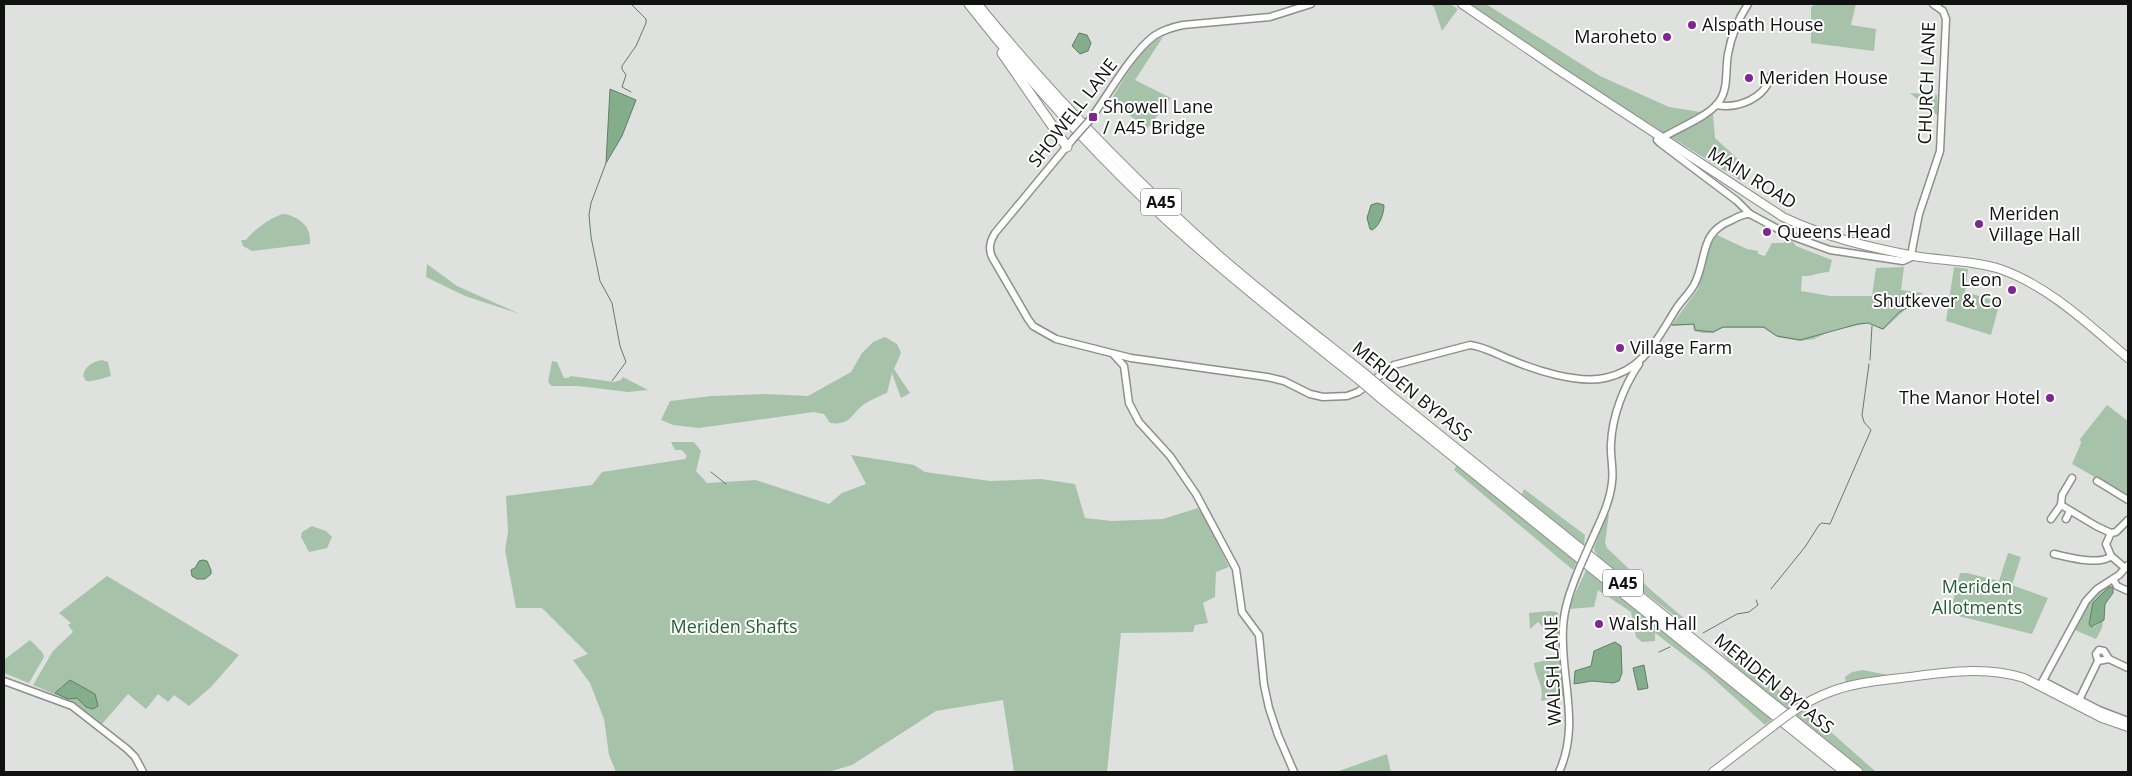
<svg xmlns="http://www.w3.org/2000/svg" width="2132" height="776" viewBox="0 0 2132 776" font-family="'Open Sans',sans-serif">
<style>
.green{fill:#a6c3aa}
.water{fill:#84ad8b;stroke:#617e66}
.lines{fill:none;stroke-linecap:round;stroke-linejoin:round}
.stream{stroke:#617e66;stroke-width:1}
.minor-casing{stroke:#8d8f8d;stroke-width:9}
.major-casing{stroke:#8d8f8d;stroke-width:10}
.highway-casing{stroke:#8d8f8d;stroke-width:11}
.minor{stroke:#fff;stroke-width:6}
.major{stroke:#fff;stroke-width:8}
.highway{stroke:#fff;stroke-width:9}
.minor-bridge-casing{stroke:#8d8f8d;stroke-width:9;stroke-linecap:butt}
.major-bridge-casing{stroke:#8d8f8d;stroke-width:10;stroke-linecap:butt}
.highway-bridge-casing{stroke:#8d8f8d;stroke-width:11;stroke-linecap:butt}
.minor-bridge{stroke:#fff;stroke-width:6}
.major-bridge{stroke:#fff;stroke-width:8}
.highway-bridge{stroke:#fff;stroke-width:9}
.poi-dot{fill:#7e2693;stroke:#fff;stroke-width:2}
.labels{text-anchor:middle;stroke-width:4;stroke-linejoin:round;paint-order:stroke}
.shield{fill:#fff;stroke:#585858;stroke-width:1}
.shield-label{font-size:16px;font-weight:bold;fill:#101110}
.poi-label{font-size:18px;fill:#101110;stroke:#fff;text-anchor:start}
.street-label{font-size:18px;fill:#101110;stroke:#fff}
.park-label{font-size:18px;fill:#225f32;stroke:#fff}
</style>
<rect width="100%" height="100%" fill="#dee1de"/>
<g class="green">
<polygon points="1430,4 1450,4 1458,9 1442,31 1434,7"/>
<polygon points="1468,4 1486,4 1600,76 1669,107 1713,114 1715,138 1740,161 1741,181 1575,77"/>
<polygon points="1816,4 1856,4 1851,25 1876,29 1874,51 1811,43 1811,7"/>
<path d="M1163,37L1135,80L1171,98L1147,129L1129,115L1113,97C1123,80 1144,43 1163,37Z"/>
<polygon points="1910,93 1937,95 1938,116"/>
<path d="M284,214C300,217 312,227 310,244L252,251L243,246L241,240H246C252,231 274,215 284,214Z"/>
<path d="M1717,235L1747,249L1758,251V254L1765,256L1772,243H1783L1787,239L1792,241L1796,246L1832,260L1829,272C1819,272 1812,277 1802,276L1801,291L1830,296H1872L1876,268L1904,267L1901,290L1923,293L1883,330L1868,323L1831,331L1814,339L1800,341L1777,337L1763,328H1723L1713,333H1702L1694,331L1693,325L1671,326L1698,289L1708,248Z"/>
<polygon points="427,264 457,286 520,314 465,296 426,277"/>
<polygon points="1954,267 1968,269 1965,292 2000,302 1991,335 1946,321"/>
<path d="M885,337L897,344L901,353L894,369L910,393L901,398L892,373L887,393C880,396 872,399 866,403C851,412 853,426 830,423L824,414L814,412L699,428L673,425L661,420L670,401L712,396L764,394L808,396L851,372L862,353L873,342Z"/>
<path d="M102,360L108,362L111,376C103,378 94,382 86,381L83,376C85,366 92,362 102,360Z"/>
<polygon points="552,361 557,362 564,378 568,378 571,376 614,382 621,380 623,377 648,390 628,392 578,386 552,386 548,382"/>
<polygon points="2107,405 2128,421 2128,496 2072,464 2081,443 2080,439"/>
<polygon points="671,442 694,442 701,451 696,471 707,483 756,480 829,504 842,493 866,484 851,455 914,465 925,472 990,481 1041,479 1075,484 1085,518 1112,521 1163,519 1198,508 1209,525 1229,567 1216,572 1215,597 1203,603 1208,623 1195,625 1193,632 1121,633 1107,772 1014,772 1003,700 936,711 852,765 828,772 616,772 609,755 604,719 590,683 573,660 588,654 542,608 516,608 505,550 508,532 506,496 592,485 602,472 685,459 687,456 682,450 675,450"/>
<polygon points="1456,466 1461,467 1577,561 1573,570 1454,470"/>
<polygon points="1524,489 1585,535 1584,545 1525,497 1522,494"/>
<polygon points="1609,514 1605,543 1607,548 1651,590 1686,620 1683,622 1600,559 1594,550 1595,545 1605,517"/>
<polygon points="312,526 326,531 332,537 327,548 309,552 301,537 302,532"/>
<polygon points="2008,553 2021,557 2012,585 2048,598 2032,634 1950,614 1960,573 1967,573 1999,581"/>
<polygon points="1587,568 1773,719 1765,725 1705,671 1655,633 1655,641 1642,642 1636,637 1631,612 1598,590 1594,607 1568,609"/>
<polygon points="107,576 239,655 211,687 189,706 174,695 168,702 158,694 146,709 128,694 102,724 68,700 33,685 53,651 73,632 68,625 71,623 59,613"/>
<path d="M2108,587H2109C2094,601 2094,605 2089,624L2094,627L2103,620L2102,628L2096,639L2075,630C2083,613 2089,596 2108,587Z"/>
<polygon points="1550,611 1557,612 1562,621 1560,633 1553,637 1538,622 1530,629 1529,613"/>
<polygon points="30,640 43,653 44,657 29,683 4,673 4,660"/>
<polygon points="1723,648 1796,703 1787,710 1729,661 1721,653"/>
<path d="M1563,656L1566,695L1541,701C1545,687 1535,677 1534,663Z"/>
<polygon points="1863,670 1893,676 1872,677 1846,683 1845,677 1852,672"/>
<polygon points="1806,710 1876,772 1865,772 1795,716"/>
<polygon points="1387,754 1391,772 1336,772"/>
</g>
<g class="water">
<polygon points="1079,33 1087,35 1091,43 1088,51 1080,54 1072,46"/>
<polygon points="610,89 636,100 622,136 606,163"/>
<path d="M1377,203L1384,205C1384,213 1380,226 1372,230L1370,229L1367,218L1371,205Z"/>
<polygon points="203,560 207,561 211,570 211,574 205,579 197,579 192,576 191,570 195,568 199,561"/>
<polygon points="2109,587 2113,587 2113,593 2105,604 2104,620 2091,627 2089,624 2093,603"/>
<polygon points="1615,642 1621,646 1622,673 1619,681 1613,683 1592,681 1574,684 1575,671 1591,666 1594,651"/>
<polygon points="1644,665 1648,688 1638,690 1633,668"/>
<polygon points="70,680 95,694 98,706 93,709 86,707 77,698 68,699 55,693"/>
</g>
<g class="lines">
<g class="stream">
<polyline points="631,92 622,87 626,75 622,69 622,66 636,46 646,23 646,19 631,4"/>
<polyline points="606,163 591,203 589,215 591,237 600,281 612,303 620,346 626,362 612,381"/>
<polyline points="1672,325 1694,324 1695,330 1713,332 1723,327 1764,327 1777,336 1800,340 1858,324 1868,323 1883,329 1899,312 1907,308 1914,301"/>
<polyline points="1870,360 1872,326"/>
<polyline points="711,472 726,484"/>
<polyline points="1771,589 1805,547 1819,525 1822,523 1830,524 1871,430 1864,422 1862,415 1869,364"/>
<polyline points="1703,633 1737,614 1749,612 1758,605 1756,600"/>
<polyline points="1659,652 1670,647"/>
</g>
<g class="minor-casing">
<g id="minor">
<path d="M1716,105C1738,109 1764,99 1771,76"/>
<path d="M1089,121C1107,97 1131,53 1154,36C1163,30 1173,27 1183,25L1270,17L1311,4"/>
<polyline points="1659,135 1657,140 1660,143 1737,201 1750,214 1789,235 1830,250 1903,261 1914,256"/>
<path d="M1662,138C1678,128 1707,117 1718,103C1729,90 1725,70 1728,54C1731,37 1739,18 1748,4"/>
<path d="M1073,139L995,233C990,241 988,248 992,257L1028,319L1033,326L1056,339L1131,358L1267,377L1284,381L1310,394L1323,397L1347,396L1358,392L1394,365L1470,345C1485,347 1496,354 1509,359C1535,370 1577,384 1605,378C1644,370 1657,339 1676,309C1681,301 1689,294 1694,285C1708,259 1698,233 1732,220C1737,217 1743,214 1750,214"/>
<polyline points="1911,255 1919,214 1940,151 1946,19 1943,11 1933,4"/>
<polyline points="1114,355 1124,366 1129,403 1139,422 1170,456 1196,494 1236,569 1242,612 1259,635 1264,685 1269,708 1278,735 1294,772"/>
<polyline points="2097,481 2128,500"/>
<polyline points="2061,505 2096,526 2111,533"/>
<polyline points="2051,519 2061,505 2062,495 2072,478"/>
<polyline points="2066,519 2070,511"/>
<path d="M1590,544C1598,525 1610,504 1612,482C1614,470 1610,456 1611,444C1612,416 1624,386 1639,364"/>
<path d="M2054,554C2068,557 2099,566 2111,556"/>
<polyline points="2125,568 2111,556 2106,544 2111,533 2116,532 2128,520"/>
<polyline points="2113,579 2117,586 2128,591"/>
<polyline points="2098,661 2096,654 2099,650 2104,651 2109,659"/>
<polyline points="4,681 72,706 127,749 135,757 143,772"/>
<polyline points="2043,681 2099,710 2128,721"/>
<polyline points="2040,686 2086,601 2097,589 2119,575 2128,565"/>
<polyline points="2079,700 2098,661 2109,659 2128,668"/>
<path d="M1559,772C1581,724 1560,678 1563,628C1564,607 1571,589 1579,569"/>
</g>
</g>
<g class="major-casing">
<g id="major">
<path d="M1462,4L1557,69L1783,217C1825,237 1868,247 1914,256C1942,261 1973,260 2000,269C2049,286 2089,325 2128,358"/>
<path d="M1792,712C1804,704 1816,697 1830,692C1853,683 1877,681 1901,678C1943,673 1983,665 2024,678L2102,718L2128,727"/>
<polyline points="1713,772 1773,726"/>
</g>
</g>
<g class="highway-casing">
<g id="highway">
<path d="M969,4C1035,88 1108,168 1188,239C1244,288 1303,335 1361,381"/>
<path d="M977,4C1050,94 1133,179 1219,256C1267,298 1317,336 1367,376"/>
<polyline points="1002,53 1067,147"/>
<polyline points="1387,393 1858,772"/>
<polyline points="1382,399 1845,772"/>
</g>
</g>
<use href="#minor" class="minor"/>
<use href="#major" class="major"/>
<use href="#highway" class="highway"/>
<g class="minor-bridge-casing">
<g id="minor-bridge">
<polyline points="1073,139 1089,121"/>
<polyline points="1579,569 1590,544"/>
</g>
</g>
<g class="major-bridge-casing">
<polyline id="major-bridge" points="1773,726 1792,712"/>
</g>
<g class="highway-bridge-casing">
<g id="highway-bridge">
<polyline points="1367,376 1387,393"/>
<polyline points="1361,381 1382,399"/>
</g>
</g>
<use href="#minor-bridge" class="minor-bridge"/>
<use href="#major-bridge" class="major-bridge"/>
<use href="#highway-bridge" class="highway-bridge"/>
</g>
<g class="poi-dot">
<circle cx="1692" cy="25" r="5"/>
<circle cx="1667" cy="37" r="5"/>
<circle cx="1749" cy="78" r="5"/>
<rect x="1088" y="112" width="10" height="10" rx="2.5"/>
<circle cx="1979" cy="224" r="5"/>
<circle cx="1767" cy="232" r="5"/>
<circle cx="2012" cy="290" r="5"/>
<circle cx="1620" cy="348" r="5"/>
<circle cx="2050" cy="398" r="5"/>
<circle cx="1599" cy="624" r="5"/>
</g>
<g class="labels">
<g class="shield">
<rect x="1141" y="188.5" width="40" height="27" rx="4"/>
<rect x="1603" y="569.5" width="40" height="27" rx="4"/>
</g>
<g class="shield-label">
<text x="1161" y="208">A45</text>
<text x="1623" y="589">A45</text>
</g>
<g class="poi-label">
<text x="1702" y="31">Alspath House</text>
<text x="1657" y="43" text-anchor="end">Maroheto</text>
<text x="1759" y="84">Meriden House</text>
<text x="1103" y="113">Showell Lane<tspan x="1103" dy="21">/ A45 Bridge</tspan></text>
<text x="1989" y="220">Meriden<tspan x="1989" dy="21">Village Hall</tspan></text>
<text x="1777" y="238">Queens Head</text>
<text x="2002" y="286" text-anchor="end">Leon<tspan x="2002" dy="21">Shutkever &amp; Co</tspan></text>
<text x="1630" y="354">Village Farm</text>
<text x="2040" y="404" text-anchor="end">The Manor Hotel</text>
<text x="1609" y="630">Walsh Hall</text>
</g>
<g class="street-label">
<text transform="translate(1927 83) rotate(-88)" y="6">CHURCH LANE</text>
<text transform="translate(1073 113) rotate(-52)" y="6">SHOWELL LANE</text>
<text transform="translate(1752 178) rotate(32)" y="6">MAIN ROAD</text>
<text transform="translate(1412 392) rotate(39)" y="6">MERIDEN BYPASS</text>
<text transform="translate(1553 671) rotate(-92)" y="6">WALSH LANE</text>
<text transform="translate(1774 684) rotate(39)" y="6">MERIDEN BYPASS</text>
</g>
<g class="park-label">
<text x="1977" y="593">Meriden<tspan x="1977" dy="21">Allotments</tspan></text>
<text x="734" y="633">Meriden Shafts</text>
</g>
</g>
<rect width="2132" height="776" fill="none" stroke="#101110" stroke-width="10"/>
</svg>
